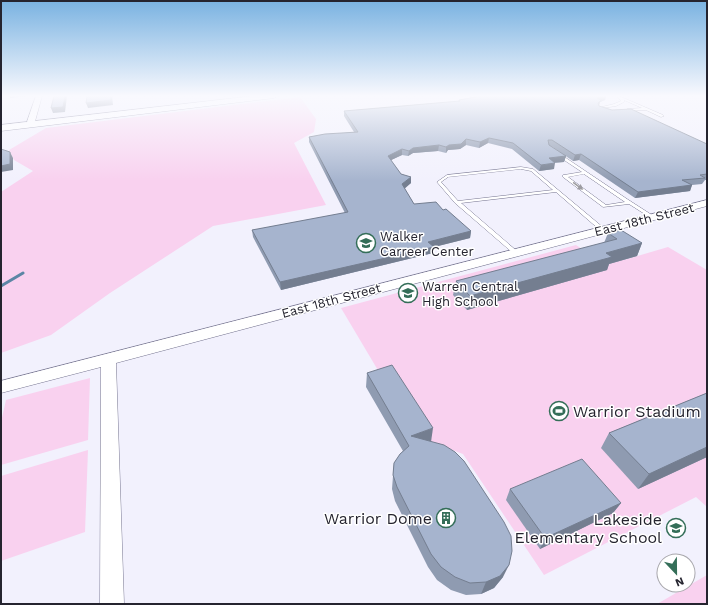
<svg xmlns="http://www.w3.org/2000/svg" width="708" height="605" viewBox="0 0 708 605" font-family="'Work Sans',sans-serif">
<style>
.green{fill:#f9d1ef}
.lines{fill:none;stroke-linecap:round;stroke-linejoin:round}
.stream{stroke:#5c86a5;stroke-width:3}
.service-casing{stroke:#777691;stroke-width:1}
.minor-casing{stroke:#777691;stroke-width:1}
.tertiary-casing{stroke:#777691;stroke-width:1}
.service{fill:#fff;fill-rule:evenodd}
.minor{fill:#fff;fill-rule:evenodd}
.tertiary{fill:#fff;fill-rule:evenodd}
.wall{fill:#8f9bb1}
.shaded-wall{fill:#747e90}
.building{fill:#a6b4ce;stroke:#747e90}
.oneway{fill:#9d9ca1}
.labels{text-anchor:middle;stroke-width:3;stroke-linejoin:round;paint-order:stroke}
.street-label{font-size:13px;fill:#25242f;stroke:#fff}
.poi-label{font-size:13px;fill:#25242f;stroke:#fff;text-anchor:start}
.near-poi-label{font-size:16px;fill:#25242f;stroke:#fff;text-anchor:end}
</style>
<rect width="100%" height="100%" fill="#f2f1fd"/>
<g class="green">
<polygon points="300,97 316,119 314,132 294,143 326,205 213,226 110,293 51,335 1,353 1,192 33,171 14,160 9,150 46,128"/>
<polygon points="576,245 585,251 624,260 668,247 707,270 707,507 696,497 544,575 463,454 431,442 379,372 341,308"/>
<polygon points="90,378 88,440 1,465 1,422 6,400"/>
<polygon points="88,450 85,532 1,561 1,476"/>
<polygon points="707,575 707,604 657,604"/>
</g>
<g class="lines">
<polyline class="stream" points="1,286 23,273"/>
<g class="service-casing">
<g id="service">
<polygon points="619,96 663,115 664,116 661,117 646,110 626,111 627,109 642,108 624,100 624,102 616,106 602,108 603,111 601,111 598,108 614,104 621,101 618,97"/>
<path d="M558,154H560L627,199L655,217V218H651L629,204L603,207L563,177V175H564L582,172L558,156ZM584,174L625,202L606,205L568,177Z"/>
<path d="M521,167L533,169L605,229V231H601L556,192L461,203L518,252L517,253H513L455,203L437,182L447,175ZM521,169L531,171L553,190L458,201L441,182L448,177Z"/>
</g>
</g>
<g class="minor-casing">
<g id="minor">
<polygon points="36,96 42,96 34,125 30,127 26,125"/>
<polygon points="707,200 707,206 116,363 124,604 100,604 101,367 1,393 1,381"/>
</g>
</g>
<g class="tertiary-casing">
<polygon id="tertiary" points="253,96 278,96 274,98 1,131 1,125"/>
</g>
<use href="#service" class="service"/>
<use href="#minor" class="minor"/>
<use href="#tertiary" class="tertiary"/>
</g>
<g class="wall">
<polygon points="475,96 606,96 605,100 600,102 599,106 707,144 707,180 705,180 702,184 692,185 690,191 635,198 579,160 573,161 551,146 550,146 566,156 564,162 554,163 554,169 539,171 512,149 488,143 479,148 466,145 460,149 448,150 446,153 438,151 413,153 408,156 402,155 391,160 401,174 411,177 411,183 404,188 414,204 443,210 471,231 470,238 434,247 433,253 281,290 253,237 252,230 345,213 309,142 309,137 354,132 344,116 344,111 458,101 459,100 474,97"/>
<polygon points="608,233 642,243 637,256 609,264 607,270 467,310 453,295 456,281 604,243"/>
<polygon points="367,373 431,442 503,577 494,588 481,594 466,595 451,590 437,580 428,567 395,501 392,489 394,463 403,451 366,387"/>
<polygon points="707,393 707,457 638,489 601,448 609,433"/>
<polygon points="510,489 621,503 613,513 540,549 506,500"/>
</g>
<g class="shaded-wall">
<polygon points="10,96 26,96 10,98"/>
<polygon points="65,96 67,96 65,112 53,113 51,108"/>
<polygon points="111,96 112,96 113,105 88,108 86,103"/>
<polygon points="604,96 606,96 605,100 600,102 599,105 597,108 597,98"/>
<polygon points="489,138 488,143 479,148 480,142"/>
<polygon points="466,139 466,145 460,149 448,150 446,153 446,147 449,145"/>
<polygon points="439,145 438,151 413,153 408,156 409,151 413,148"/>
<polygon points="402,149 402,155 387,162 388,156"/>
<polygon points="10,152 13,158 13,170 1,172 1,166"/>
<polygon points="581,154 579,160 573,161 575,155"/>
<polygon points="566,156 564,162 547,163 549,158"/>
<polygon points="555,163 554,169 539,171 541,165"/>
<polygon points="411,177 411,183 402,191 402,184"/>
<polygon points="692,185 690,191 635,198 638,192"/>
<polygon points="471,231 470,238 434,247 433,253 281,290 280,282 428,242"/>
<polygon points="642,243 637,256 609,264 607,270 467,310 470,296 606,253"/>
<polygon points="433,428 431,442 411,436"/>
<polygon points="707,447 707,457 638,489 649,474"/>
<polygon points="621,503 613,513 540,549 545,538"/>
<polygon points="509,565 503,577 494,588 481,594 486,582"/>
</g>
<g class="building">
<polygon points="54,96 65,96 63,107 51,108"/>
<polygon points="87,96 111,96 111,100 86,103"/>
<polygon points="481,96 604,96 597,98 601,100 598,103 599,106 612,110 631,109 707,144 707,174 700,175 705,178 682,180 692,185 638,192 581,154 575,155 552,140 548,140 549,145 566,156 549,158 555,163 541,165 513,143 489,138 480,142 466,139 461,144 449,145 446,147 439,145 413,148 409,151 402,149 388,156 401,174 411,177 402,184 414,204 436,202 443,210 446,209 471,231 428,242 434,247 280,282 252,230 348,212 309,137 325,134 358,132 344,111 460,101 459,100"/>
<polygon points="1,149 10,152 10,164 1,166"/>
<polygon points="621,230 642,243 606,253 612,257 470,296 456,281 617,239 608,233"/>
<polygon points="392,365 433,428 411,436 444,445 455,452 464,461 504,522 511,536 512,551 509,565 500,576 486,582 470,583 455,577 441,567 431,554 397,487 393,475 394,463 400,454 409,446 367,373"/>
<polygon points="707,393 707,447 649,474 609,433"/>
<polygon points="582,459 621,503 545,538 510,489"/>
</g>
<defs><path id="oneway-solid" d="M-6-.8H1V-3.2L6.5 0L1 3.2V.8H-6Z"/></defs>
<use class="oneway" href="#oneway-solid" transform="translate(578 186) rotate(36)"/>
<linearGradient id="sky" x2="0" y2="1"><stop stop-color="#79b2e1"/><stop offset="0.53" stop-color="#f9f9fe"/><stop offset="1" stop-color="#f9f9fe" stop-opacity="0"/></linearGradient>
<rect width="708" height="181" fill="url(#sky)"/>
<defs>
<g id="school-ring" transform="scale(1)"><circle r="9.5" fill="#fff" stroke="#346e58" stroke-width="1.5"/><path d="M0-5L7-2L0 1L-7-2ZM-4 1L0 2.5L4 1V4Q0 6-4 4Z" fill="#346e58"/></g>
<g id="stadium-ring" transform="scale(1)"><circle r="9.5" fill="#fff" stroke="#346e58" stroke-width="1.5"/><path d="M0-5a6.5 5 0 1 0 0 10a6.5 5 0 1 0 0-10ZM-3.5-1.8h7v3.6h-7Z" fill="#346e58"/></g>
<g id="building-ring" transform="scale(1)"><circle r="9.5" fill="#fff" stroke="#346e58" stroke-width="1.5"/><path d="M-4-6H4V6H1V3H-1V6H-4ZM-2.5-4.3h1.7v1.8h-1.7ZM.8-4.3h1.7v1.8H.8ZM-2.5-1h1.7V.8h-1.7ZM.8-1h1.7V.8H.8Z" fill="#346e58"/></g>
</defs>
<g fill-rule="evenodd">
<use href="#school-ring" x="366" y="243"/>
<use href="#school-ring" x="408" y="293"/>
<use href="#stadium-ring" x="559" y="411"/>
<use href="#building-ring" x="446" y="518"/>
<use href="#school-ring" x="676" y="528"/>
</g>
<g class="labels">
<g class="street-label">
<text transform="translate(644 219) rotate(-14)" y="5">East 18th Street</text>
<text transform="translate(331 300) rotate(-15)" y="5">East 18th Street</text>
</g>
<g class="poi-label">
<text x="380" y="241">Walker<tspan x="380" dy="15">Carreer Center</tspan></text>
<text x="422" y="291">Warren Central<tspan x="422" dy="15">High School</tspan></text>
</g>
<g class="near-poi-label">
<text x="573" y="417" text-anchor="start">Warrior Stadium</text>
<text x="432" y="524">Warrior Dome</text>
<text x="662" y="525">Lakeside<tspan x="662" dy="18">Elementary School</tspan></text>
</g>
</g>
<rect width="708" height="605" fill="none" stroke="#25242f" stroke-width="4"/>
<g transform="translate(676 573) rotate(158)"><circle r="19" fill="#ffffff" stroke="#a8a7ac"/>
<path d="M0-3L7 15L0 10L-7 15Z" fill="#346e58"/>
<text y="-6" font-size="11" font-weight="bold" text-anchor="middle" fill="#25242f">N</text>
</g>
</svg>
